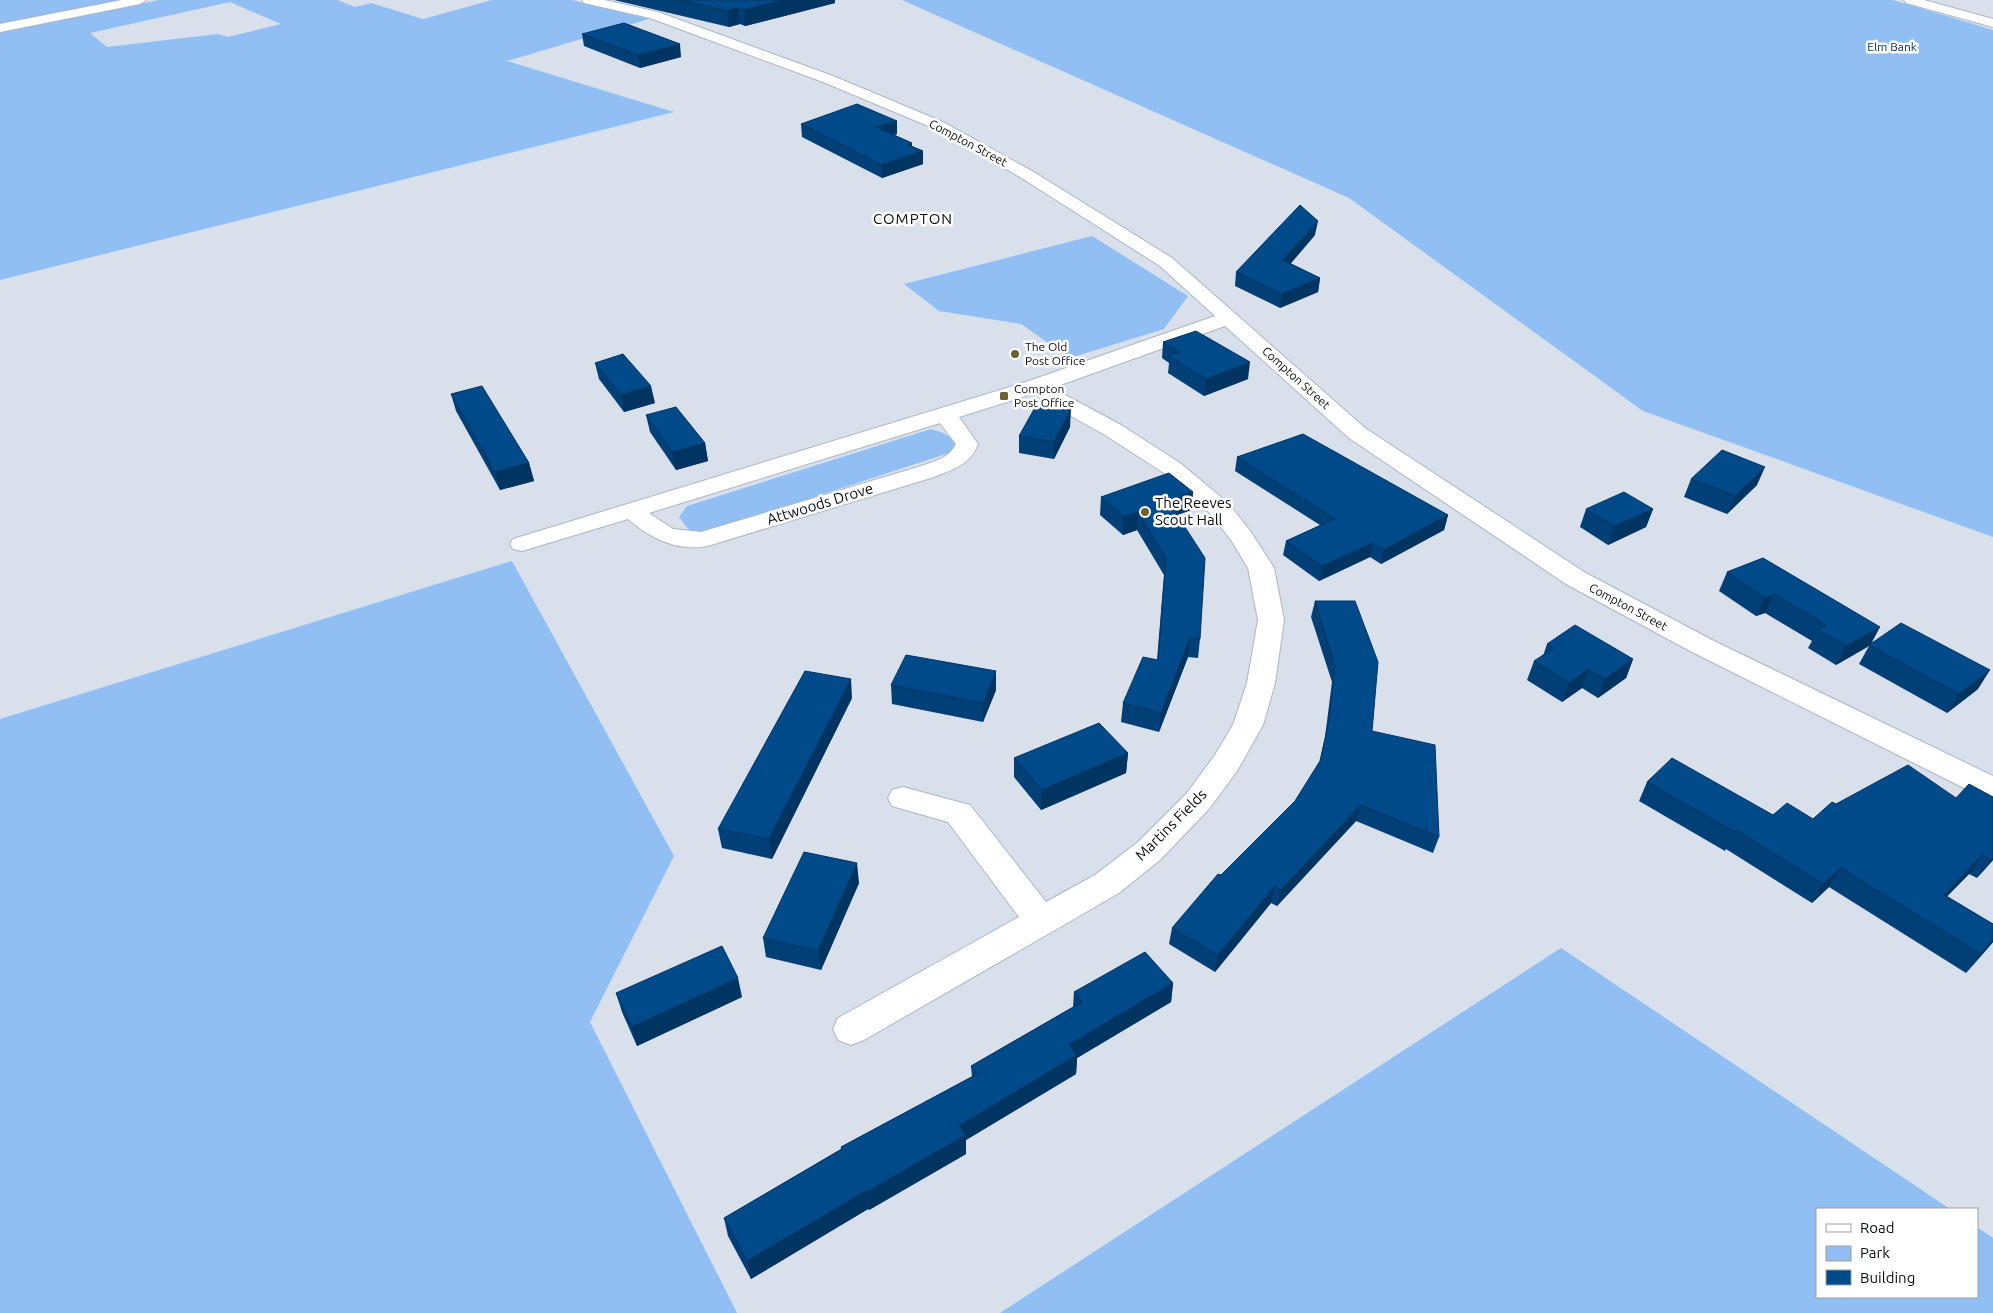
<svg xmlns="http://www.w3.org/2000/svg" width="1993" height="1313" viewBox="0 0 1993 1313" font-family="Ubuntu,sans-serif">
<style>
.green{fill:#91bff4;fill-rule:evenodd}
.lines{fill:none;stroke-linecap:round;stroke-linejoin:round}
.minor-casing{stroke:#adb6c0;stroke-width:2}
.minor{fill:#fff;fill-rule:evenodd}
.wall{fill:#004077}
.shaded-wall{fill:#003461}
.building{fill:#004a8a;stroke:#003461}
.poi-dot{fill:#6a6430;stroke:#fff;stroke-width:2}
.labels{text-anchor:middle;stroke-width:5;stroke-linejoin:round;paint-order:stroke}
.far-park-label{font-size:12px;fill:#002c58;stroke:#fff}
.far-street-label{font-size:12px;fill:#0a0d10;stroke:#fff}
.far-poi-label{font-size:12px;fill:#0a0d10;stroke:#fff;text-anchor:start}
.far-quarter-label{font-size:15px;letter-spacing:1px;fill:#0a0d10;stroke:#fff}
.poi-label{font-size:15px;fill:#0a0d10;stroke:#fff;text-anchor:start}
.street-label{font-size:15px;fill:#0a0d10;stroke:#fff}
</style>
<rect width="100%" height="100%" fill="#d7e0eb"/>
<g class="green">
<polygon points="0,0 126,0 0,25"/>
<path d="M159,0H337L355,7L371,3L423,19L492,0H572L649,19L507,61L674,112L0,280V32ZM230,2L281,24L228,37L218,34L107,47L90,33Z"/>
<polygon points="902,0 1893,0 1993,30 1993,537 1643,411 1349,198"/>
<polygon points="1092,236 1188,296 1164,329 1070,358 1021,324 939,311 904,284"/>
<path d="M931,429C944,433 952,435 956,448L949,453L707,532L689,530L679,517L687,506Z"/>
<polygon points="512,561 674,856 590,1022 737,1313 0,1313 0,719"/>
<polygon points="1561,948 1950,1209 1817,1209 1817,1297 1977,1297 1977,1227 1993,1238 1993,1313 1000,1313"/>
</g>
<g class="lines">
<g class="minor-casing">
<g id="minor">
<polygon points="122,0 146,0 140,4 0,32 0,24"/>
<path d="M582,0H604L658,12L833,76L943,122L1032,171L1172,258L1365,428L1584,572L1712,640L1993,776V800L1982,797L1692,652L1566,584L1349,438L1225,326L1052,388L1121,425L1180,463L1228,503L1251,532L1274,568L1284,620L1275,683L1263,725L1237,771L1209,809L1160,860L1119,893L864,1040L851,1045L838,1040L833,1029L838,1018L1019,917L948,822L892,806L888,798L892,790L903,787L970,805L1046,902L1095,875L1138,842L1187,793L1215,755L1233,725L1247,683L1258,620L1248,568L1231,540L1210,513L1164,473L1105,435L1032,394L959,417L978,444C970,465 954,469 934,477L711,545C680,553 651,539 628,519L522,551L513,549L510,544L513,539L1026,382L1215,316L1160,266L1020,177L933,128L823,82L650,18L584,3ZM940,423L956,444C949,459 932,462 918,467L701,532L673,529L649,513Z"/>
<polygon points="1904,0 1924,0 1993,19 1993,27 1906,3"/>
</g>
</g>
<use href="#minor" class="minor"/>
</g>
<g class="wall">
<polygon points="614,0 835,0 835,3 745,26 740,24 729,27"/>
<polygon points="582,34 681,57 640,68 584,46"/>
<polygon points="801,124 897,134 894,135 912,146 923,151 923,164 882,178 802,137"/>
<polygon points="1315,235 1290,264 1320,278 1318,292 1280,308 1235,286 1236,272"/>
<polygon points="1163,342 1248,379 1204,396 1168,373 1169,363 1162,358"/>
<polygon points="595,363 655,403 624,412 599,379"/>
<polygon points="451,394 529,463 534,481 500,490 456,411"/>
<polygon points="646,415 705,443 708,461 676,470 650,432"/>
<polygon points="1070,427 1054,459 1019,453 1019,436"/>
<polygon points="1237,457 1448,515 1444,530 1381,564 1370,557 1319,581 1283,555 1286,541 1320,525 1235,471"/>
<polygon points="1691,479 1757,485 1727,514 1684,497"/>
<polygon points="1193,492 1191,510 1177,515 1200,639 1198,658 1188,657 1159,732 1121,722 1123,703 1157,660 1164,575 1137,530 1123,535 1100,515 1101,497"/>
<polygon points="1586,509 1653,509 1646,527 1608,545 1580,527"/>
<polygon points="1763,558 1871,644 1978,689 1947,713 1859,664 1869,646 1836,665 1808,648 1812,641 1765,613 1756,616 1719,591 1727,572"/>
<polygon points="1315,601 1372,731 1439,837 1433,853 1356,821 1277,906 1271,903 1215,972 1169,944 1172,928 1221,875 1295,801 1320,761 1325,737 1332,682 1311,617"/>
<polygon points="1547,644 1633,659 1626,678 1598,698 1582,688 1562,702 1527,680 1534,661 1543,656"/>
<polygon points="891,685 996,690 983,722 892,704"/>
<polygon points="852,698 772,859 722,848 718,829"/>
<polygon points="1128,753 1126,773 1041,810 1014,777 1014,758"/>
<polygon points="1647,782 1773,815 1813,819 1836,804 1956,798 1993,797 1993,860 1977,878 1969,874 1947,896 1993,924 1993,942 1966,973 1829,887 1812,903 1726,849 1725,851 1639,801"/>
<polygon points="859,883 821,970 766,957 763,938"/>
<polygon points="1173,983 1171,1002 1077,1058 1076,1074 966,1140 966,1154 869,1210 868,1209 751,1279 728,1236 724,1218 841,1149 841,1147 972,1077 971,1066 1073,1007 1074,992"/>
<polygon points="616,993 742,997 637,1046 622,1012"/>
</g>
<g class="shaded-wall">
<polygon points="784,0 835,0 835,3 745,26 743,10"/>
<polygon points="738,8 740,24 729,27 727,11"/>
<polygon points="680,44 681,57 640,68 638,55"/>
<polygon points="897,121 897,134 877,140 876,127"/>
<polygon points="912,143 912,154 923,151 923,164 882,178 882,165 908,145"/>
<polygon points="1318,221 1315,235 1281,275 1283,260"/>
<polygon points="1320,278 1318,292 1280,308 1282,294"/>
<polygon points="1250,362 1248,379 1204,396 1206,379"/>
<polygon points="651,386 655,403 624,412 621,395"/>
<polygon points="1071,409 1070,427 1054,459 1054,442"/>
<polygon points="705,443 708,461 676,470 672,452"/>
<polygon points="529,463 534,481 500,490 495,472"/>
<polygon points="1765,467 1757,485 1727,514 1735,496"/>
<polygon points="1193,492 1191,510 1166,519 1168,501"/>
<polygon points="1653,509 1646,527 1608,545 1615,526"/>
<polygon points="1138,512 1137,530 1123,535 1124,517"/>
<polygon points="1448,515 1444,530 1381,564 1384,550"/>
<polygon points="1373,543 1370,557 1319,581 1322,566"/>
<polygon points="1774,594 1765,613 1756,616 1765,598"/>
<polygon points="1880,627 1870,646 1869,645 1869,646 1836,665 1846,646"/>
<polygon points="1190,638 1188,657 1159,732 1161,713"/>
<polygon points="1633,659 1626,678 1598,698 1605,679"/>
<polygon points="1589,669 1582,688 1562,702 1569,683"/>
<polygon points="1990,670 1978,689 1947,713 1959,694"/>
<polygon points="996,671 996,690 983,722 983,703"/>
<polygon points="851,679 852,698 772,859 769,839"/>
<polygon points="1128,753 1126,773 1041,810 1042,790"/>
<polygon points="1361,805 1356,821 1277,906 1281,890"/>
<polygon points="1982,855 1969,874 1931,913 1944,895"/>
<polygon points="1993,857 1993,860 1977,878 1991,860"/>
<polygon points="857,863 859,883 821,970 818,951"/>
<polygon points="1841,868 1829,887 1812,903 1823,884"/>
<polygon points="1275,886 1271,903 1215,972 1218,955"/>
<polygon points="1993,940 1993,942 1988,948 1966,973 1981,954"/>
<polygon points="738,978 742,997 637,1046 632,1027"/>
<polygon points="1173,983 1171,1002 1077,1058 1076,1074 966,1140 966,1154 869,1210 867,1192 959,1126 1069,1045"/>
<polygon points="866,1191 868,1209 751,1279 747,1261"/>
</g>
<g class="building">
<polygon points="680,0 784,0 743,10 738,8 727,11"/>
<polygon points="624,23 680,44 638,55 582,34"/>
<polygon points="857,104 897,121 876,127 912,143 908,145 923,151 882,165 801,124"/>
<polygon points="1300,205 1318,221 1283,260 1320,278 1282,294 1236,272"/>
<polygon points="1196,331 1250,362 1206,379 1169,356 1180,352 1163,342"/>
<polygon points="623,354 651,386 621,395 595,363"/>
<polygon points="482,386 529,463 495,472 451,394"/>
<polygon points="1037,404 1071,409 1054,442 1019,436"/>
<polygon points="676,407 705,443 672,452 646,415"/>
<polygon points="1303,434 1448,515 1384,550 1373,543 1322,566 1286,541 1335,519 1237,457"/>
<polygon points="1722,450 1765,467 1735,496 1691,479"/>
<polygon points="1169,473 1193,492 1168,501 1205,558 1200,639 1190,638 1161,713 1123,703 1143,657 1158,660 1166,557 1138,512 1124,517 1101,497"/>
<polygon points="1624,492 1653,509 1615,526 1586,509"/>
<polygon points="1763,558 1880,627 1846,646 1818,629 1826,625 1774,594 1765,598 1727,572"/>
<polygon points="1315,601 1355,601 1378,662 1372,731 1435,745 1439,837 1361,805 1281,890 1275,886 1218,955 1172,928 1218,874 1221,875 1295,801 1320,761 1329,721 1335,666"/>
<polygon points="1901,623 1990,670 1959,694 1869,645"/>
<polygon points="1575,625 1633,659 1605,679 1589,669 1569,683 1534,661 1554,648 1547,644"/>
<polygon points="906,655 996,671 983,703 891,685"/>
<polygon points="805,671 851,679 769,839 718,829"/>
<polygon points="1099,723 1128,753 1042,790 1014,758"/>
<polygon points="1672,758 1773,815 1787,803 1813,819 1832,802 1836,804 1908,765 1956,798 1969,784 1993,797 1993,857 1991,860 1982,855 1944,895 1993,924 1993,940 1981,954 1841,868 1823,884 1736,830 1735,832 1647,782"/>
<polygon points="804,852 857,863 818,951 763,938"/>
<polygon points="722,946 738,978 632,1027 616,993"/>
<polygon points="1145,952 1173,983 1069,1045 1077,1055 959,1126 966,1135 867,1192 866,1191 747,1261 724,1218 842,1149 841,1147 977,1074 971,1066 1082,1002 1074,992"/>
</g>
<g class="poi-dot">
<circle cx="1015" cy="354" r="5"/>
<rect x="999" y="391" width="10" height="10" rx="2.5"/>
<circle cx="1145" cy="512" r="5"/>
</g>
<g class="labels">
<g class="far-park-label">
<text x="1892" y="51">Elm Bank</text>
</g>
<g class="far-street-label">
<text transform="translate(968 143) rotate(28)" y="4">Compton Street</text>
<text transform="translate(1296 378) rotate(42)" y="4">Compton Street</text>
<text transform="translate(1628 607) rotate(28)" y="4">Compton Street</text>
</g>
<g class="far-poi-label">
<text x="1025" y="351">The Old<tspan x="1025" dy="14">Post Office</tspan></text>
<text x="1014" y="393">Compton<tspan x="1014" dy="14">Post Office</tspan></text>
</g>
<g class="far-quarter-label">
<text x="913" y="224">COMPTON</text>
</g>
<g class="poi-label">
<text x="1155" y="508">The Reeves<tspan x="1155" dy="17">Scout Hall</tspan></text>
</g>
<g class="street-label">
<text transform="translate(820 504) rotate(-17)" y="5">Attwoods Drove</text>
<text transform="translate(1171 825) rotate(-45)" y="5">Martins Fields</text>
</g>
</g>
<rect x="1816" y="1208" width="162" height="90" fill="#ffffff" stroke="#9d9e9f"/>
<rect x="1826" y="1224" width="25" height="8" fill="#ffffff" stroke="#9d9e9f"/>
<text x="1860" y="1233" font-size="15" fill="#0a0d10">Road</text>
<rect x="1826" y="1246" width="25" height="15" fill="#91bff4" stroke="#9d9e9f"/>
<text x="1860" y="1258" font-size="15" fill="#0a0d10">Park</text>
<rect x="1826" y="1270" width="25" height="15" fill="#004a8a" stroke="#9d9e9f"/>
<text x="1860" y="1283" font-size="15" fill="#0a0d10">Building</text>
</svg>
